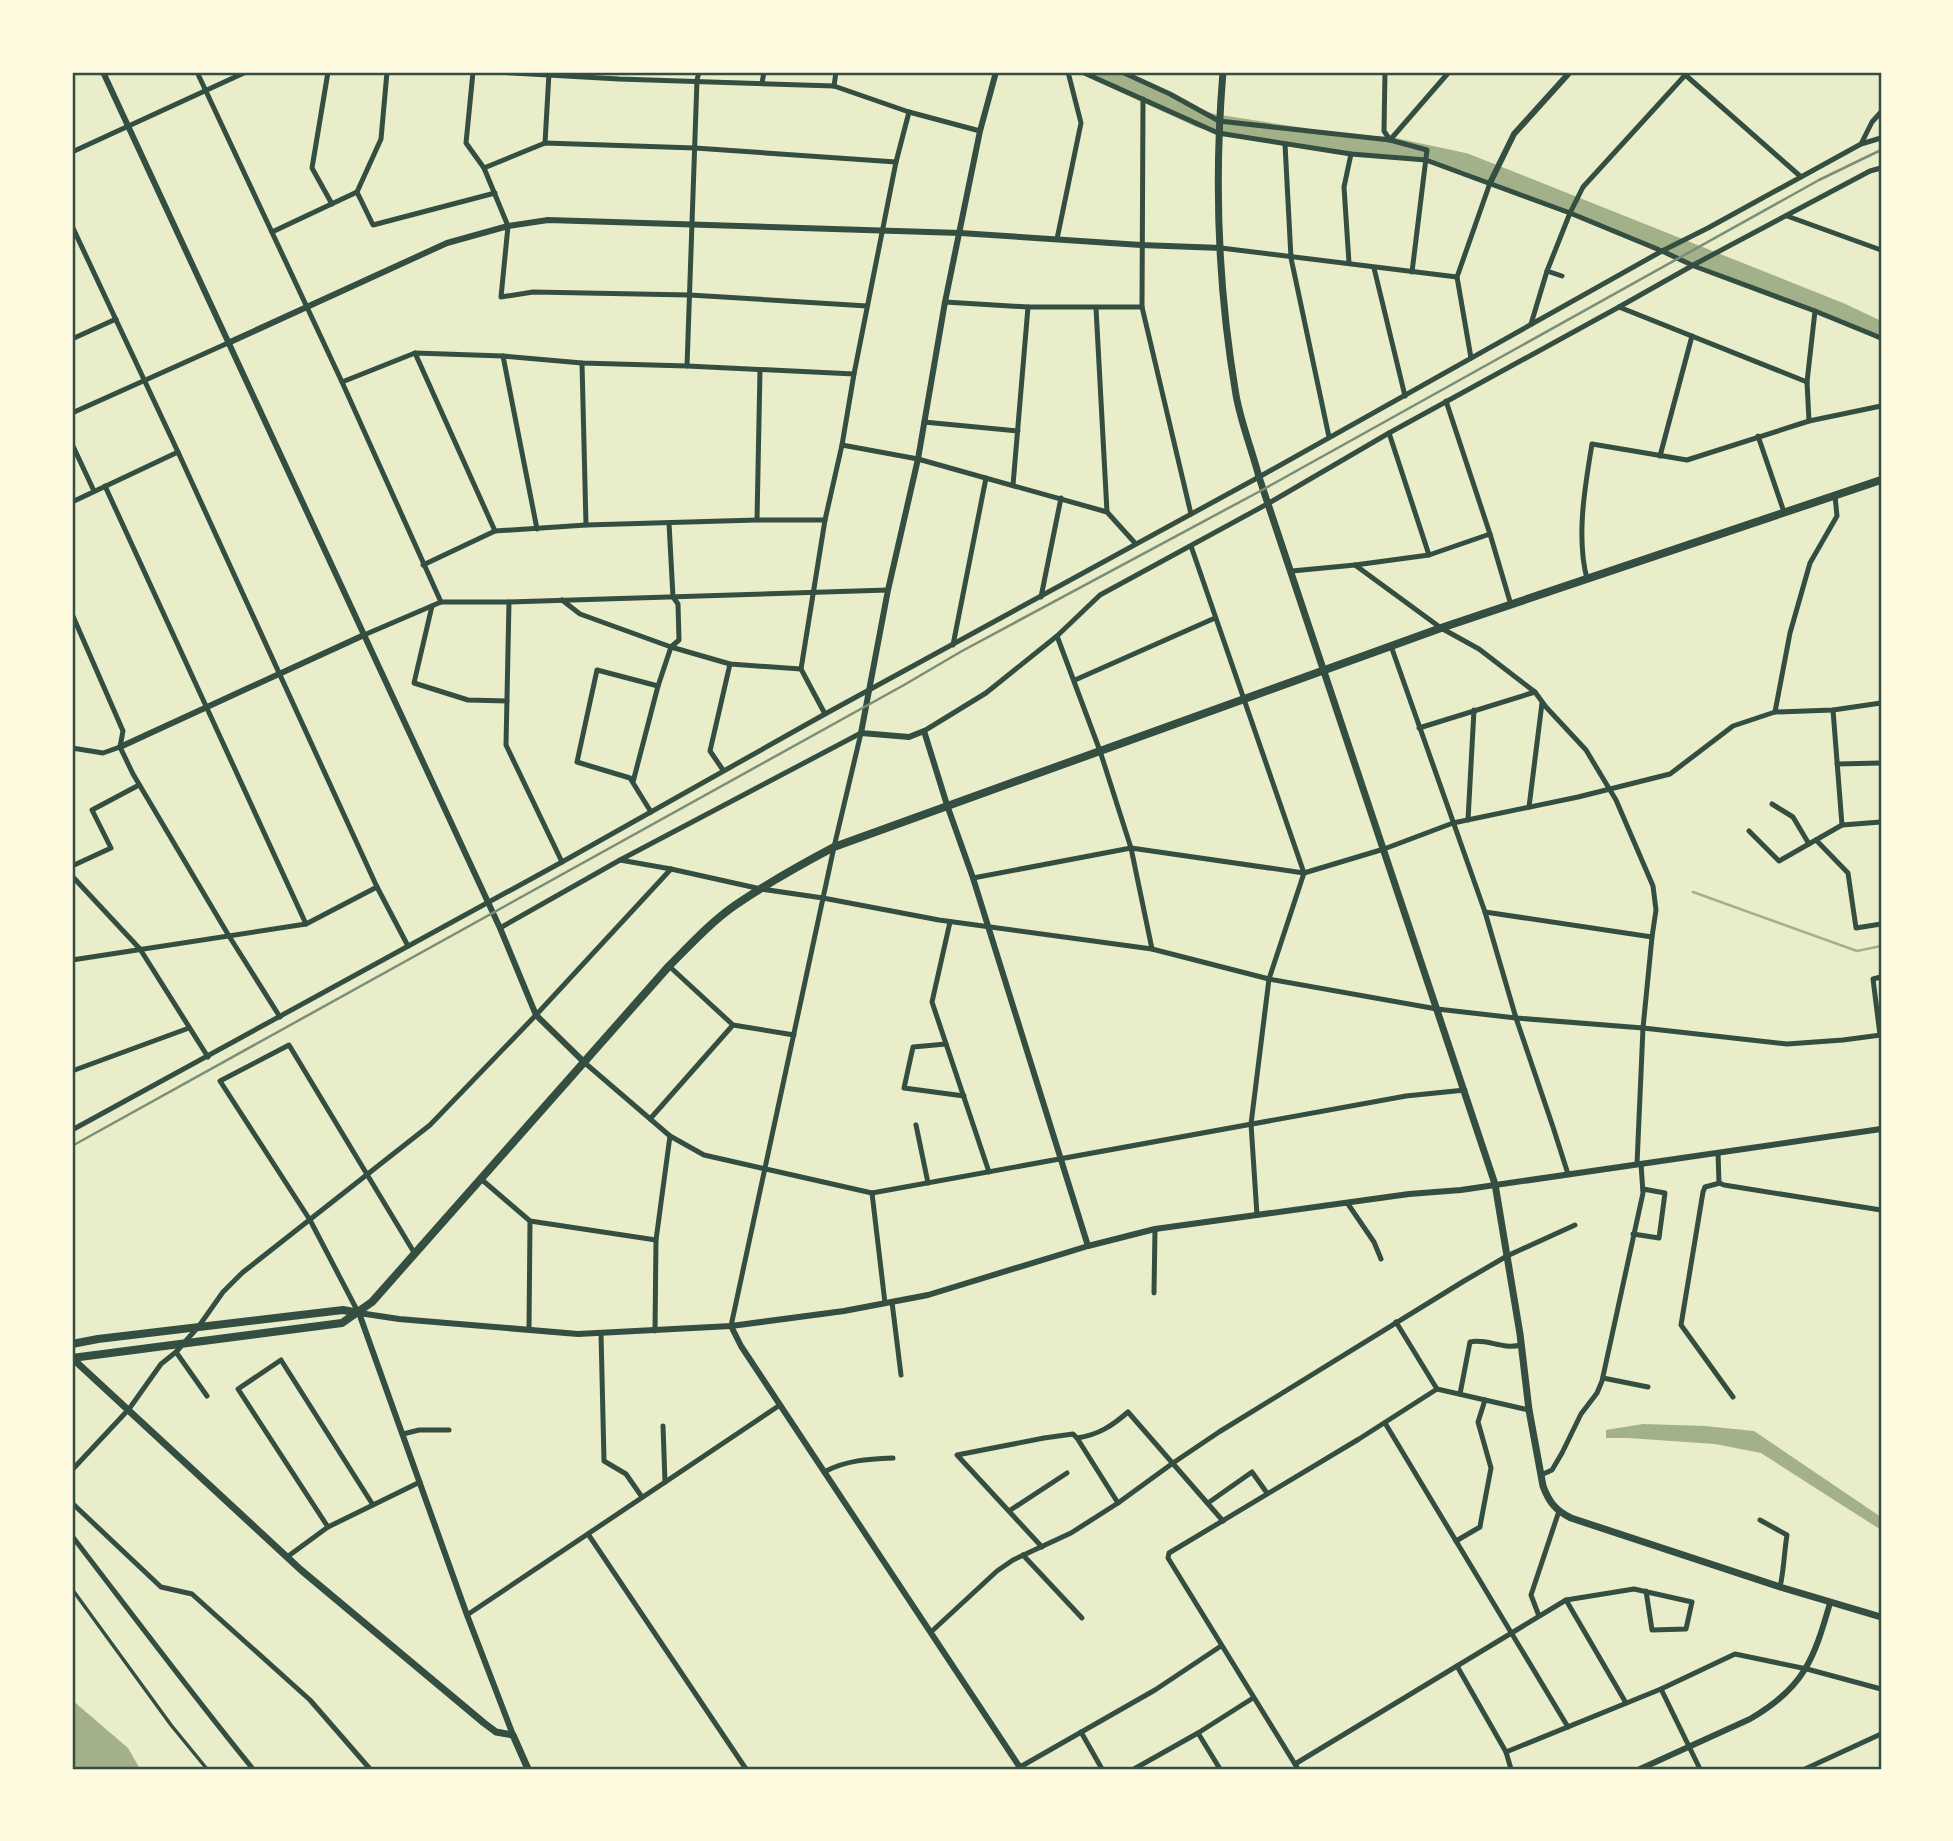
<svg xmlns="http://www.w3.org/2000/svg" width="1953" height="1841" viewBox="0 0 1953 1841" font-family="'Noto Sans',sans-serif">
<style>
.water{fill:#a3b18a}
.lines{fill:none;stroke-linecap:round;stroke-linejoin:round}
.stream{stroke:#a3b18a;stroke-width:2.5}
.river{stroke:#a3b18a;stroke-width:18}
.pedestrian{stroke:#344e41;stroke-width:3.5}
.minor{stroke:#344e41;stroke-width:5}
.tertiary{stroke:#344e41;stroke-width:6}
.secondary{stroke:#344e41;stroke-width:7}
.primary{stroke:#344e41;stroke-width:8}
.rail{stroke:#7c8e77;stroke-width:2.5}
.neatline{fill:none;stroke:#344e41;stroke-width:2.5}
</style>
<rect width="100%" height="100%" fill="#e9edc9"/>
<g class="water">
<polygon points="1643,1424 1705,1426 1754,1431 1881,1517 1881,1530 1761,1453 1715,1444 1628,1438 1606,1438 1606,1430"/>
<polygon points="72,1700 128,1748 140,1769 72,1769"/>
</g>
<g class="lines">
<polyline class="stream" points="1693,892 1857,951 1881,946"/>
<polyline class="river" points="1098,72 1201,119 1213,123 1342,143 1390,146 1465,162 1839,311 1881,331"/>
<polyline class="pedestrian" points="72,1589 171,1725 207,1769"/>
<g class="minor">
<polyline points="197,72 342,382 441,602"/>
<polyline points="328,72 312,168 332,204"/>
<polyline points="473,72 466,143 484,168 508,226 501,297 533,292 690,295 867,306"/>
<polyline points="496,72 619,79 834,86 909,112 980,131"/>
<polyline points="1082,72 1218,133 1351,154 1426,160 1570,213 1662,251 1694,266 1815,311 1881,338"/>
<polyline points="1122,72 1170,94 1219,121 1390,140 1449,72"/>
<polyline points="1385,72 1384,131 1390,140 1427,150 1412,272"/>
<polyline points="1682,72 1800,176"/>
<polyline points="762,83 764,72"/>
<polyline points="834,86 836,72"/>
<polyline points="1143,99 1142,307 1191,514"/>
<polyline points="545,143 549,73"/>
<polyline points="1285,144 1291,258 1329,437"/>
<polyline points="1861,144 1872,122 1881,112"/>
<polyline points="72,152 246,72"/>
<polyline points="484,168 545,143 695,148 896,162"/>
<polyline points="357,192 373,225 495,193"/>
<polyline points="1787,216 1881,250"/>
<polyline points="72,226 178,452 377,887 408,946"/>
<polyline points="272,232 357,192 381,139 387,72"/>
<polyline points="1057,239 1081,123 1068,72"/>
<polyline points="1221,248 1457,277"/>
<polyline points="1349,263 1344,187 1351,154"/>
<polyline points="1374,268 1405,396"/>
<polyline points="1562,276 1547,271 1570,213 1583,187 1688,72"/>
<polyline points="945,302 1028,307 1142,307"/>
<polyline points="1619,307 1697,263 1870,171 1881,168"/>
<polyline points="1096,308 1107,512"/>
<polyline points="1531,324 1547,271"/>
<polyline points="72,339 116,319"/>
<polyline points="415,353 495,531"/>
<polyline points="503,356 537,529"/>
<polyline points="1471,358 1457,277 1490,183"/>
<polyline points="582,363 586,525"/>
<polyline points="687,366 697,80 699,72"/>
<polyline points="342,382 415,353 503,356 582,363 687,366 854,374"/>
<polyline points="1446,401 1490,534 1511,605"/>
<polyline points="72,413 228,343"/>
<polyline points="1809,421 1807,382 1815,311"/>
<polyline points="924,422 1018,431"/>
<polyline points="1389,433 1429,555"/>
<polyline points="1758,436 1784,512"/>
<polyline points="72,444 94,491"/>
<polyline points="842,445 918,459 1107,512 1135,543"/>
<polyline points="1660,456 1692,336"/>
<polyline points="1013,485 1028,307"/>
<polyline points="105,486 306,924"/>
<polyline points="72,502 178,452"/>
<polyline points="757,520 760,370"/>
<polyline points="1191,546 1304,873 1269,979 1251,1124 1257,1215"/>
<polyline points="423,565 495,531 586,525 757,520 825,520"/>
<polyline points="1355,565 1441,628 1479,649 1535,692 1546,707 1586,750 1616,800 1653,886 1656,910 1652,937 1643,1028 1637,1164"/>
<polyline points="1292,571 1355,565 1429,555 1490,534"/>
<path d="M1587,579C1576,537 1585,486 1592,444L1687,460L1809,421L1881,406"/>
<polyline points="1041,597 1061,498"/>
<polyline points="562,600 580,614 671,647 730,664 801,669"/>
<polyline points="509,602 506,745 562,862"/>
<polyline points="432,606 414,683 468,700 507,701"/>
<polyline points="72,614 123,731 120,747 133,774 229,936 280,1017"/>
<polyline points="364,635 441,602 509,602 888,590"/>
<polyline points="1057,636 1100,751 1131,848 1152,949"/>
<polyline points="953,645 986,478"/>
<polyline points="1391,646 1485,912 1516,1018 1553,1127 1568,1174"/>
<polyline points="1075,680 1215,618"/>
<polyline points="658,686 671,647 679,640 678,604 673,597 669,523"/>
<polyline points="1833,710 1842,825 1881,822"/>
<polyline points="1775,712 1790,633 1810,563 1837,516 1835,496"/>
<polyline points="825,714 801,669 825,520 842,445 854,374 896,162 909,112"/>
<polyline points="1419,728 1535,692"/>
<polyline points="924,731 986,693 1057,636 1100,595 1269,503 1389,433 1619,307 1807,382"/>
<polyline points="72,748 103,753 120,747"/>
<polyline points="1837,764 1881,763"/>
<polyline points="723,770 710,751 730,664"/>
<polyline points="633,782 658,686 597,670 577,762 630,778 651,812"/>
<polyline points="1772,804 1793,817 1809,844"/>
<polyline points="1529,807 1542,703"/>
<polyline points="1468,820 1474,710"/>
<polyline points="1749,831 1779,861 1842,825"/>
<polyline points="1816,840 1848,873 1856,928 1881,924"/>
<polyline points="620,860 671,869 761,889 823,898 939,920 1152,949 1269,979 1437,1009 1516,1018 1643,1028 1787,1044 1843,1040 1881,1035"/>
<polyline points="72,866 111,848 92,810 139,785"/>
<polyline points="72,876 140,949 208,1057"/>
<polyline points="973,878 1131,848 1304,873 1384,849 1453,823 1578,797 1670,774 1733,726 1775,712 1833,710 1881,703"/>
<polyline points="1485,912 1652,937"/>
<polyline points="950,922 932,1002 989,1172"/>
<polyline points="500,928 620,860 861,733"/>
<polyline points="72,960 306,924 377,887"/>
<polyline points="669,966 733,1025 794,1035"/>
<polyline points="1880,1035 1873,979 1881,977"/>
<polyline points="946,1044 913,1047 904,1088 964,1096"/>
<polyline points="585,1063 670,1136 704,1155 872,1193 1406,1096 1465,1090"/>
<polyline points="72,1071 189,1028"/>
<polyline points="650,1119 733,1025"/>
<polyline points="916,1125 928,1183"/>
<polyline points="72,1130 562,862 825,714 1259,477 1662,251 1708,228 1861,144 1881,138"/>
<polyline points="1718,1153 1719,1183 1724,1185 1881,1210"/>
<polyline points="481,1179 530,1221 656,1240"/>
<polyline points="1720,1183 1705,1187 1703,1192 1681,1325 1733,1397"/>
<polyline points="872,1193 885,1303"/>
<polyline points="1348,1204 1374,1242 1381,1259"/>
<polyline points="1633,1234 1659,1238 1665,1193 1643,1189"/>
<polyline points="1154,1293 1155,1229"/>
<polyline points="892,1302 901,1375"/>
<polyline points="358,1312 310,1220 220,1081 289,1045 415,1254"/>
<polyline points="1396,1322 1437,1389"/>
<polyline points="731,1326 834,847 861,733"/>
<polyline points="529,1330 530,1221"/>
<polyline points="655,1331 656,1240 670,1136"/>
<polyline points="601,1333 604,1461 626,1474 642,1497"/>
<polyline points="176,1352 207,1396"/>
<polyline points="1603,1378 1648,1387"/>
<path d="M1460,1394L1470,1342C1487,1338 1502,1350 1521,1345"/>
<polyline points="1385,1423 1568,1727"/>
<polyline points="663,1426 665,1482"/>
<polyline points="403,1434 419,1430 449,1430"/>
<polyline points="1077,1438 1118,1503"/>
<polyline points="72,1470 129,1409 161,1364 176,1352 199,1326 223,1292 242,1273 430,1125 536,1015 671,869"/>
<path d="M824,1472C846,1460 869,1459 893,1458"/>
<polyline points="1541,1475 1552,1470 1562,1453 1581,1414 1597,1393 1602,1381 1643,1193 1641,1164"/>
<polyline points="72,1503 161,1587 192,1594 310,1700 370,1769"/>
<polyline points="1208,1503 1252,1472 1267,1493"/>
<polyline points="1009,1511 1067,1473"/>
<path d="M1760,1520L1787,1535C1784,1553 1784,1570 1780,1587"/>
<polyline points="328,1527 238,1389 281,1360 373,1505"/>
<polyline points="588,1534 746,1769"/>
<path d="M72,1536C132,1614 191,1693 253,1769"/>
<polyline points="1456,1541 1480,1527 1481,1521 1491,1468 1478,1422 1485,1400"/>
<path d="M1042,1547L957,1455L1044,1438L1073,1434L1077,1438C1098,1435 1112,1426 1128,1412L1223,1521"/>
<polyline points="1023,1555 1082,1618"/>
<polyline points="287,1557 328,1527 420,1482"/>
<polyline points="1566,1600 1626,1703"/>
<polyline points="467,1615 780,1405"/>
<polyline points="1539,1616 1531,1595 1559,1511"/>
<polyline points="931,1632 997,1571 1013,1560 1071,1533 1118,1503 1173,1463 1219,1432 1464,1281 1507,1256 1575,1225"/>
<polyline points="1457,1666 1506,1752 1511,1769"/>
<polyline points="1661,1689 1700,1769"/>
<polyline points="1081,1732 1102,1769"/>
<polyline points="1198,1733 1220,1769"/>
<polyline points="1506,1752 1661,1689 1735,1654 1807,1669 1881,1689"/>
<polyline points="1295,1764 1566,1600 1634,1589 1692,1602 1686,1629 1652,1630 1646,1591"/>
<polyline points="1020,1767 1155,1690 1221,1646"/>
<polyline points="1134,1769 1198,1733 1253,1698"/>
<polyline points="1298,1769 1168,1558 1169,1553 1359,1439 1437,1389 1529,1410"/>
<polyline points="1805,1769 1881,1734"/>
</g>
<g class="tertiary">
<polyline points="103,72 500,928 536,1015 585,1063"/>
<polyline points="996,72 980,131 945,302 918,459 888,590 861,733 909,737 924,731 947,805 973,878 1088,1246"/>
<polyline points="1490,183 1514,134 1570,72"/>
<polyline points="228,343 447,243 508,226 548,220 960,233 1141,245 1221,248"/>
<polyline points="120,747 364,635"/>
<polyline points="731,1326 741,1346 1021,1769"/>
<polyline points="513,1735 467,1615 359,1313 399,1319 578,1334 731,1326 844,1311 928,1295 1088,1246 1155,1229 1409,1194 1461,1190 1881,1129"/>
<path d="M1640,1769L1750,1719C1804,1688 1814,1659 1830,1603"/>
</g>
<g class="secondary">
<path d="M1223,72C1214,179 1218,289 1236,395C1241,423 1252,450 1259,477L1495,1184L1520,1334L1529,1410L1543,1486C1549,1502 1555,1510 1571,1518L1780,1587L1881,1617"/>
<polyline points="72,1358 301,1570 484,1723 496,1732 513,1735 528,1769"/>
</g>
<g class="primary">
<polyline points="72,1344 98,1339 343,1310 359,1313"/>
<path d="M72,1358L342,1323L372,1302L669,966C690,945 710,923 734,906C766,884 800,865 834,847L1441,628L1881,480"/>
</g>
<polyline class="rail" points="72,1146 904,685 962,651 1264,489 1819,180 1881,150"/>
</g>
<rect width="1953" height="1841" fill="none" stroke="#fefae0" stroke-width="147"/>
<rect x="74" y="74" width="1806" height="1694" class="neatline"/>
</svg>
